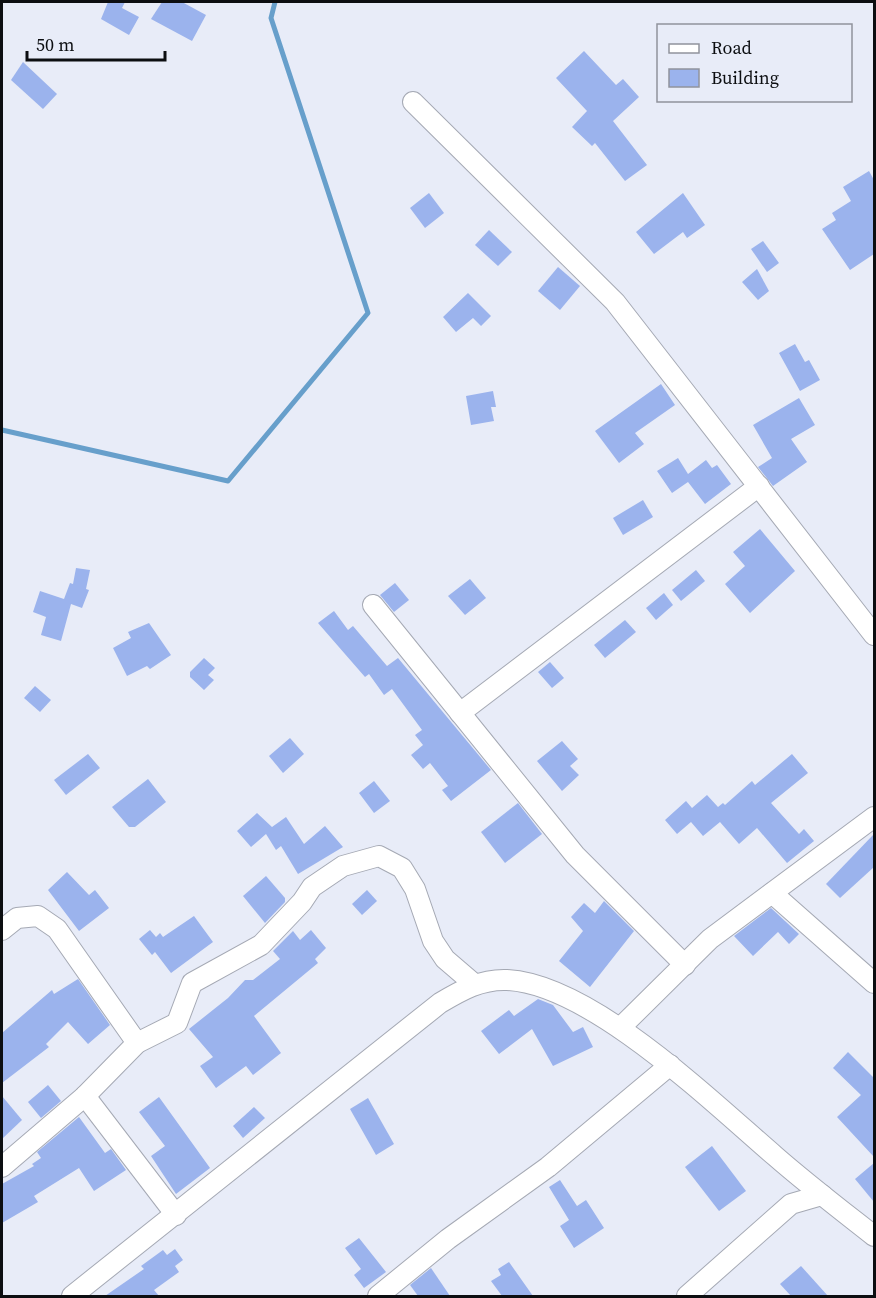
<svg xmlns="http://www.w3.org/2000/svg" width="876" height="1298" viewBox="0 0 876 1298" font-family="'Source Serif 4',serif">
<style>
.lines{fill:none;stroke-linecap:round;stroke-linejoin:round}
.stream{stroke:#679fcb;stroke-width:5}
.building{fill:#9bb3ed}
.minor-casing{stroke:#a5a9b4;stroke-width:22}
.minor{stroke:#fff;stroke-width:20}
</style>
<rect width="100%" height="100%" fill="#e8ecf8"/>
<g class="lines">
<polyline class="stream" points="2,430 228,481 368,313 271,18 275,2"/>
</g>
<g class="building">
<polygon points="108,2 125,2 122,8 139,17 129,35 101,19"/>
<polygon points="162,2 182,2 206,15 192,41 151,19"/>
<polygon points="584,51 616,85 623,79 639,97 613,121 647,165 625,181 595,143 592,146 572,127 587,111 556,78"/>
<polygon points="23,62 57,94 43,109 11,80"/>
<polygon points="869,171 874,180 874,254 850,270 822,229 836,220 832,213 851,201 843,187"/>
<polygon points="429,193 444,213 425,228 410,208"/>
<polygon points="683,193 705,225 687,238 683,232 654,254 636,232"/>
<polygon points="489,230 512,252 498,266 475,245"/>
<polygon points="763,241 779,263 767,272 751,249"/>
<polygon points="558,267 580,286 560,310 538,291"/>
<polygon points="757,269 769,291 758,300 742,282"/>
<polygon points="468,293 491,316 481,326 473,318 456,332 443,317"/>
<polygon points="795,344 805,362 809,360 820,380 800,391 779,353"/>
<polygon points="661,384 675,405 635,433 644,444 619,463 595,431"/>
<polygon points="493,391 496,407 491,407 494,421 471,425 466,396"/>
<polygon points="799,398 815,425 791,439 807,462 773,486 758,467 772,458 753,425"/>
<polygon points="678,458 688,474 706,460 712,468 717,465 731,484 705,504 688,482 672,493 657,471"/>
<polygon points="643,500 653,517 623,535 613,518"/>
<polygon points="760,529 795,571 750,613 725,584 745,566 733,552"/>
<polygon points="76,568 90,570 86,589 89,590 82,608 71,604 61,641 41,635 46,617 33,612 40,591 64,599 70,583 73,584"/>
<polygon points="696,570 705,581 681,601 672,590"/>
<polygon points="470,579 486,598 465,615 448,596"/>
<polygon points="395,583 409,600 394,612 380,595"/>
<polygon points="664,593 673,605 656,620 646,608"/>
<polygon points="334,611 348,630 353,626 387,666 398,658 491,770 451,801 442,790 448,786 430,763 423,769 411,755 423,745 415,735 422,730 392,689 384,695 369,674 365,677 318,623"/>
<polygon points="625,620 636,632 605,658 594,645"/>
<polygon points="149,623 171,655 150,669 147,666 127,676 113,648 131,638 128,632"/>
<polygon points="204,658 215,668 208,675 214,680 204,690 190,677 190,672"/>
<polygon points="550,662 564,678 552,688 538,672"/>
<polygon points="35,686 51,700 40,712 24,698"/>
<polygon points="290,738 304,754 283,773 269,756"/>
<polygon points="562,741 578,759 570,766 579,775 562,791 537,761"/>
<polygon points="88,754 100,768 66,795 54,780"/>
<polygon points="792,754 808,773 771,803 799,834 804,829 814,841 787,863 757,828 739,844 720,822 703,836 691,822 677,834 665,820 686,801 692,808 707,795 718,807 723,803 725,805 752,781 755,785"/>
<polygon points="148,779 166,802 135,827 129,827 112,807"/>
<polygon points="374,781 390,801 374,813 359,793"/>
<polygon points="518,803 542,834 505,863 481,832"/>
<polygon points="257,813 272,827 286,817 304,844 325,826 343,847 298,874 281,846 276,850 266,834 251,847 237,831"/>
<polygon points="874,834 874,867 840,898 826,884"/>
<polygon points="67,872 89,895 95,890 109,908 79,931 48,890"/>
<polygon points="266,876 285,898 285,902 265,923 243,896"/>
<polygon points="367,890 377,901 362,915 352,904"/>
<polygon points="604,901 634,931 590,987 559,961 583,931 571,917 584,903 595,913"/>
<polygon points="771,908 799,934 789,944 778,932 753,956 734,936"/>
<polygon points="194,916 213,942 171,973 155,952 152,955 139,939 150,930 156,937 160,933 163,937"/>
<polygon points="311,930 326,948 315,959 318,963 254,1016 281,1053 253,1075 246,1066 216,1088 200,1066 213,1057 189,1029 228,998 245,980 253,980 280,959 273,951 293,931 300,940"/>
<polygon points="78,979 110,1025 88,1044 68,1022 46,1044 49,1047 2,1083 2,1033 52,990 54,994"/>
<polygon points="538,999 553,1005 573,1032 583,1027 593,1047 553,1066 532,1029 499,1054 481,1031 509,1010 514,1016"/>
<polygon points="848,1052 874,1078 874,1157 837,1117 861,1095 833,1068"/>
<polygon points="48,1085 61,1101 41,1118 28,1102"/>
<polygon points="2,1096 22,1120 2,1139"/>
<polygon points="159,1097 210,1168 176,1194 151,1156 165,1146 139,1112"/>
<polygon points="368,1098 394,1144 376,1155 350,1109"/>
<polygon points="254,1107 265,1118 243,1138 233,1126"/>
<polygon points="79,1117 105,1153 111,1149 126,1170 94,1191 79,1168 34,1196 38,1202 2,1223 2,1184 34,1166 32,1164 41,1158 37,1152"/>
<polygon points="712,1146 746,1191 719,1211 685,1167"/>
<polygon points="874,1163 874,1202 855,1179"/>
<polygon points="560,1180 577,1206 586,1200 604,1228 574,1248 560,1226 569,1220 549,1187"/>
<polygon points="359,1238 386,1272 364,1288 354,1275 361,1269 345,1248"/>
<polygon points="175,1249 183,1260 175,1266 179,1272 154,1290 159,1296 105,1296 144,1269 141,1266 163,1250 167,1255"/>
<polygon points="509,1262 533,1296 502,1296 491,1281 501,1275 498,1269"/>
<polygon points="801,1266 828,1296 791,1296 780,1284"/>
<polygon points="431,1268 450,1296 418,1296 410,1285"/>
</g>
<g class="lines">
<g class="minor-casing">
<g id="minor">
<polyline points="413,102 615,302 874,635"/>
<polyline points="373,605 575,855 685,965"/>
<polyline points="460,713 759,486"/>
<polyline points="772,893 874,983"/>
<polyline points="2,930 17,918 38,916 57,929 137,1043"/>
<polyline points="620,1028 710,939 874,817"/>
<polyline points="85,1096 176,1215"/>
<polyline points="2,1167 85,1096 137,1043 177,1023 192,983 261,945 302,902 312,887 343,866 379,856 402,868 415,889 433,941 445,959 473,983"/>
<path d="M72,1296L440,1003C462,990 481,979 507,980C591,984 712,1102 775,1156C807,1184 841,1210 874,1236"/>
<polyline points="378,1296 448,1239 548,1167 670,1065"/>
<polyline points="687,1296 791,1204 822,1195"/>
</g>
</g>
<use href="#minor" class="minor"/>
</g>
<rect width="876" height="1298" fill="none" stroke="#0c0e11" stroke-width="6"/>
<rect x="657" y="24" width="195" height="78" fill="#e8ecf8" stroke="#90939c" stroke-width="1.5"/>
<rect x="669" y="44" width="30" height="9" fill="#ffffff" stroke="#90939c" stroke-width="1.5"/>
<text x="711" y="54" font-size="18" fill="#0c0e11">Road</text>
<rect x="669" y="69" width="30" height="18" fill="#9bb3ed" stroke="#90939c" stroke-width="1.5"/>
<text x="711" y="84" font-size="18" fill="#0c0e11">Building</text>
<path d="M27 51v9h138v-9" fill="none" stroke="#0c0e11" stroke-width="3"/>
<text x="36" y="51" font-size="18" fill="#0c0e11" stroke="#e8ecf8" stroke-width="4.5" paint-order="stroke">50 m</text>
</svg>
